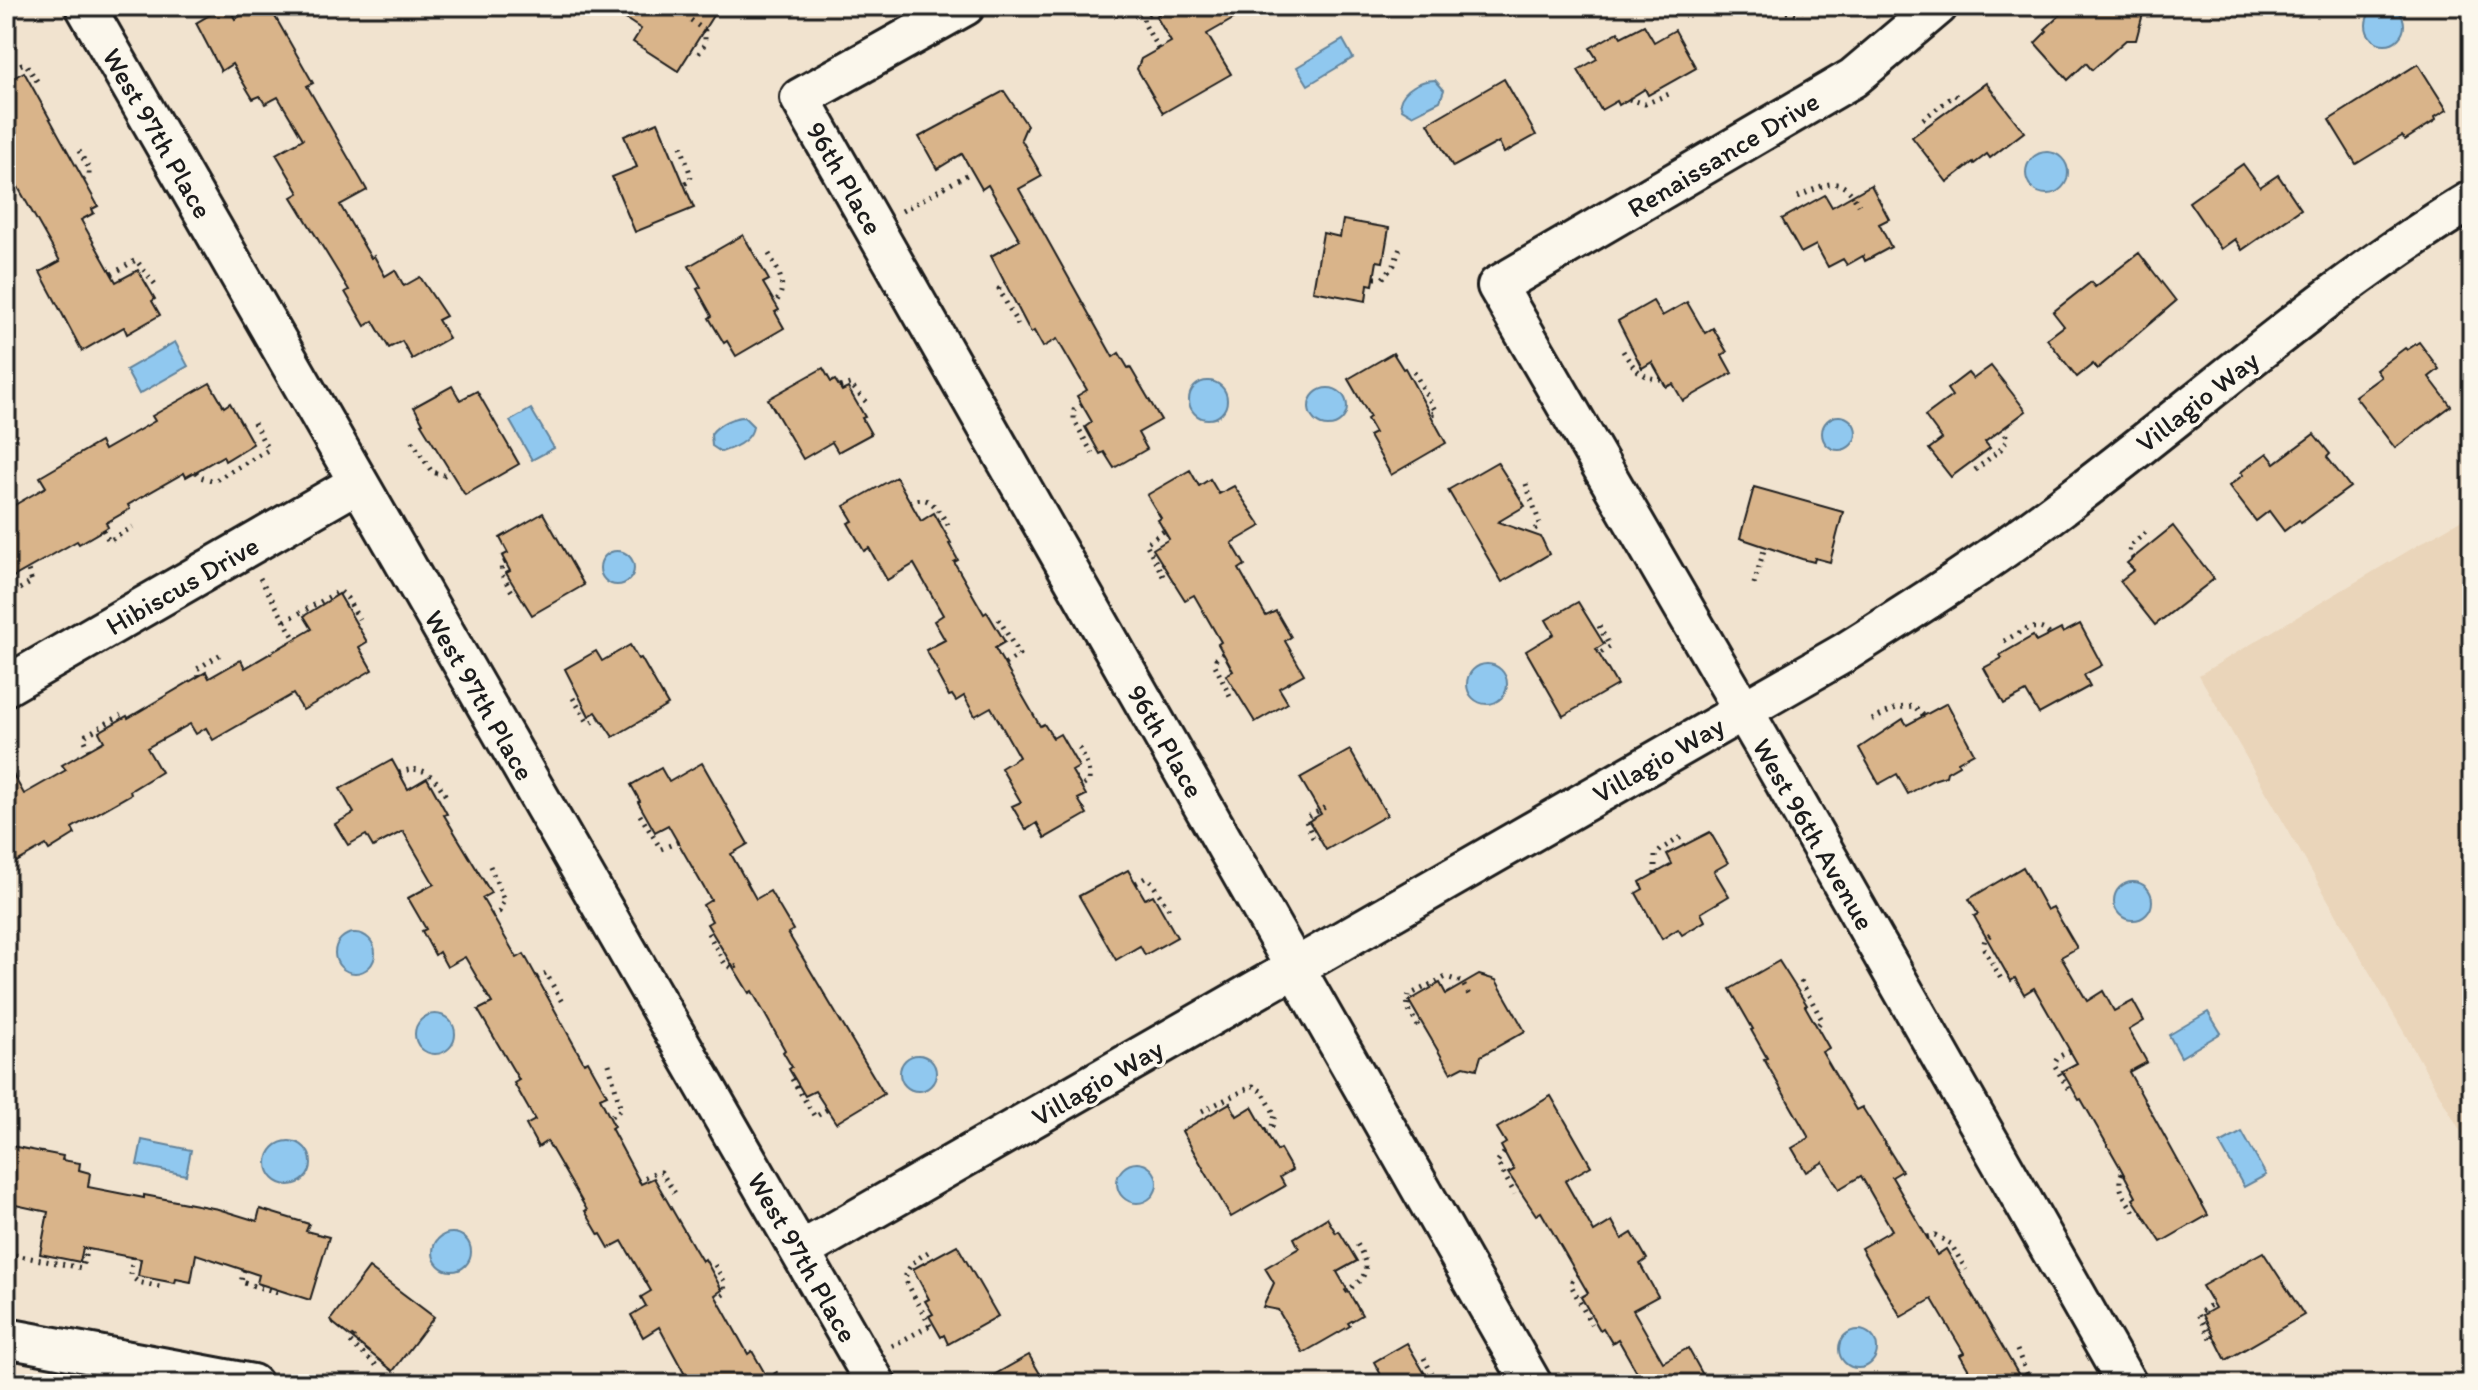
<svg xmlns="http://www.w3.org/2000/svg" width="2478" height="1390" viewBox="0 0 2478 1390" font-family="Itim,sans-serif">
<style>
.built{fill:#ead5ba}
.water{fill:#90c8ef;stroke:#62839b;stroke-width:2}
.building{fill:#d9b48a;stroke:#1c1c1c;stroke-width:2}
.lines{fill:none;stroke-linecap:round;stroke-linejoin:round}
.minor-casing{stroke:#1c1c1c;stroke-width:44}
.path{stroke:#1c1c1c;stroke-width:5;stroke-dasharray:2 6;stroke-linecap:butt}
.minor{stroke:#fbf7ec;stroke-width:38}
.labels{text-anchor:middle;stroke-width:7;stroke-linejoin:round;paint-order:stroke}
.street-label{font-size:28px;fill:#1c1c1c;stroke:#fbf7ec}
</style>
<rect width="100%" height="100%" fill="#f1e3cf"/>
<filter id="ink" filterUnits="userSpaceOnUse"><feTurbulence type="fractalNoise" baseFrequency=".0125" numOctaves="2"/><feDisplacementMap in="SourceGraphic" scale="16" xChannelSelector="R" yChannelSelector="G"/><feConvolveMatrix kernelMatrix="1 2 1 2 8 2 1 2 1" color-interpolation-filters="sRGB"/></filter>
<g filter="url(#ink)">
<polygon class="built" points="2472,513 2472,1151 2199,675"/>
<g class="water">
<circle cx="2385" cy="25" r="19"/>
<polygon points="1343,40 1353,58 1308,85 1297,67"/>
<path d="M1435,80L1444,90L1440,101L1412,115L1402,109L1400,103C1403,89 1421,80 1435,80Z"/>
<circle cx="2047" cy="173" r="21"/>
<polygon points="175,342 188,366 139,394 126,370"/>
<circle cx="1208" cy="400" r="19"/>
<circle cx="1328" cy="407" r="19"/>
<polygon points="531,409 554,448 532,460 510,421"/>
<circle cx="1839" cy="433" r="17"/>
<path d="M744,417L753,426C752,441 734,448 721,452L712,446L711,434C718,424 733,417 744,417Z"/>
<circle cx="617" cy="568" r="17"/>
<circle cx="1487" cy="684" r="20"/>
<circle cx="2133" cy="901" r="19"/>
<circle cx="355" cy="953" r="20"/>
<polygon points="2208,1012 2221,1033 2181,1057 2169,1035"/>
<circle cx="435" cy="1034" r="20"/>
<circle cx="918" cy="1073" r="18"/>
<polygon points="2242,1132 2266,1175 2244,1187 2220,1144"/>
<polygon points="142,1140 191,1150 186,1175 137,1165"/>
<circle cx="289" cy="1163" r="22"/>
<circle cx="1137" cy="1183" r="20"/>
<circle cx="452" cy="1252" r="19"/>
<circle cx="1858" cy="1349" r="19"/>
</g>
<g class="building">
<polygon points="225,6 228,6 235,19 257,6 269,6 313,83 307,86 367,190 340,205 371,258 374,256 385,276 395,270 404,286 420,277 446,316 438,320 449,338 412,359 402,341 389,348 373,321 365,326 345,292 349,290 292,197 299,193 276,154 303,139 278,97 265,104 260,96 253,99 232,64 221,71 196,23"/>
<polygon points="606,6 719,6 678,71 633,42 641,29"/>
<polygon points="1172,6 1256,6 1207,34 1231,74 1163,113 1137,69 1141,59 1171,42 1156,16"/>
<polygon points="2070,6 2145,6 2136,40 2126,40 2092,70 2086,63 2068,80 2035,43 2047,31 2045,29"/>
<polygon points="1644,25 1654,42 1675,30 1696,68 1648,95 1645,89 1619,105 1617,101 1601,110 1578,70 1597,59 1590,48 1618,32 1621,37"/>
<polygon points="2418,64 2447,110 2435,117 2436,120 2405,140 2402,136 2356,164 2329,120"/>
<polygon points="24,72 98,206 92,209 94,213 81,220 116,282 138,270 155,299 152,301 160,315 127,334 124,327 82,351 40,272 60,261 6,166 6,82"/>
<polygon points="1504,79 1536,135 1504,153 1499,142 1453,167 1428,123"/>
<polygon points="1986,83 2024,132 1990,158 1987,154 1974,164 1973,162 1947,182 1912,137"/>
<polygon points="1004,91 1027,125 1021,139 1042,176 1019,189 1113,357 1119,353 1128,368 1130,367 1161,420 1138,433 1147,449 1114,468 1104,452 1100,454 1085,427 1092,422 1077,396 1087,390 1057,339 1043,347 1034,331 1031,333 991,256 1020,240 988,185 982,189 962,154 937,169 919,137"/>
<polygon points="658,122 694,208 635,232 612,177 637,167 624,136"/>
<polygon points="2243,164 2260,187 2278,175 2301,209 2242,250 2235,239 2221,249 2189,202"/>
<polygon points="1871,185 1889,219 1879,224 1891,247 1865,261 1863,256 1847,265 1843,259 1828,267 1816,245 1801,253 1782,219 1825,195 1832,207"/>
<polygon points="1343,220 1389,228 1383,262 1377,261 1373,285 1368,284 1366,301 1313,291 1323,233 1340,237"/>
<polygon points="743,235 769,280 763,283 779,310 775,312 784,328 736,356 727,341 724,343 709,318 712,316 697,289 701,287 689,266"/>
<polygon points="2139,253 2176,301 2097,369 2093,364 2077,377 2047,339 2064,326 2053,312 2091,282 2095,287"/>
<polygon points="1653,301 1662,316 1687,302 1705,333 1713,328 1727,352 1722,355 1732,373 1683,401 1673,384 1666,387 1652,362 1642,368 1618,321"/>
<polygon points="2419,342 2439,369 2429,377 2451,406 2395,448 2355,396 2381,377 2376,370 2405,348 2407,350"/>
<polygon points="1393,353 1403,369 1405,368 1446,443 1391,475 1369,436 1375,433 1367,419 1370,417 1348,379"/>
<polygon points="1991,366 2026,411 1985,442 1990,448 1951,477 1929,449 1942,439 1925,416 1952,396 1947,389 1968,373 1973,379"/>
<polygon points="823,368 831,382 835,380 842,391 848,388 865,417 862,418 871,434 838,452 832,442 803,459 768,399"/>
<polygon points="210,383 224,407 230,403 253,444 225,461 223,456 186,477 184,473 128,505 130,509 106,523 108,527 79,544 77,541 6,581 6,510 46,487 40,477 100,442 104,450 155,421 152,416"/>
<polygon points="452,386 460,400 477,391 519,464 465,495 421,424 423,423 414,407"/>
<polygon points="2314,434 2330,454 2327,457 2350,487 2301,523 2299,520 2284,531 2269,511 2256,521 2229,486 2243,475 2241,472 2267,453 2275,463"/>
<polygon points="1497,462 1525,506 1498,522 1541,537 1549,554 1502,582 1448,490"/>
<polygon points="1190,470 1199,486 1210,479 1219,494 1234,486 1261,526 1232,543 1245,565 1239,569 1266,616 1276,611 1291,637 1285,641 1304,674 1279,688 1288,703 1255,722 1226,675 1233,671 1218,644 1221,642 1194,595 1185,600 1153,549 1169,539 1158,520 1161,518 1147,495"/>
<polygon points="896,477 921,521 934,513 951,543 949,544 958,560 954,562 984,614 987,612 1005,642 995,648 1040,726 1044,724 1053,738 1060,734 1079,767 1072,771 1086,795 1078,799 1087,814 1045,838 1037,823 1026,830 1012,806 1021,802 1001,768 1019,757 991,707 975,716 964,696 956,701 952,695 949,696 937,674 939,673 926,650 945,640 934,621 943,615 914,564 887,580 869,548 864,551 848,523 853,521 844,506"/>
<polygon points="1754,487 1843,512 1830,562 1815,558 1814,562 1802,559 1740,538"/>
<polygon points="543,513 584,585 532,615 506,573 510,571 502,556 508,553 500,538"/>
<polygon points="2173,526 2214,579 2155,625 2120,581 2134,570 2127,563"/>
<polygon points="339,594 367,642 359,647 372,670 303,710 293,694 213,740 206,728 196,734 190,724 147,748 161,772 130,791 131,794 72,828 75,834 49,850 46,845 6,868 6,762 24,794 66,770 62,765 104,741 99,732 127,716 128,718 206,672 209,678 241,660 245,668 312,629 304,616"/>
<polygon points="1578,602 1604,644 1596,649 1617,685 1563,716 1526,651 1554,634 1546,620"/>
<polygon points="2080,624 2102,665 2084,675 2090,686 2039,714 2026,692 2004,704 1984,668 2002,658 2000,655 2033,636 2036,642 2061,629 2063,633"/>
<polygon points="630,645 638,659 641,658 668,705 613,737 596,712 589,716 565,669 596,651 602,661"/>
<polygon points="1947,703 1974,753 1958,762 1959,765 1947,772 1946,776 1933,780 1908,794 1897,774 1879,784 1859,748 1903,719 1907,725"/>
<polygon points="1350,750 1387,815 1326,850 1309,821 1321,814 1300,778"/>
<polygon points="392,760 408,789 427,778 447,814 444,815 491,893 482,898 517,958 524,954 584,1063 588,1061 607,1095 600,1098 614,1126 611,1128 641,1184 654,1178 693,1246 702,1261 705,1259 722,1290 715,1295 748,1354 752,1351 771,1384 690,1384 659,1327 643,1337 631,1315 646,1306 641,1297 651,1291 622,1241 609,1248 601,1234 599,1235 585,1211 587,1210 547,1141 538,1147 526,1125 535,1120 514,1083 519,1080 478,1010 492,1003 465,957 447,967 439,952 435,955 422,931 426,929 408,898 434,884 403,831 373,847 366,835 348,845 335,824 354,813 340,789"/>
<polygon points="702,763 748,844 731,854 756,899 770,891 793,930 788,933 884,1094 836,1123 815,1091 805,1096 789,1069 792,1067 783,1052 785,1050 752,991 749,993 707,924 712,921 703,905 711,900 668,825 655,832 638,802 640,801 631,785 661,768 669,782"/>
<polygon points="1710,832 1728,863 1714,871 1729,896 1701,913 1705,921 1682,935 1678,929 1662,939 1636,893 1643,889 1640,882 1672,864 1667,854"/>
<polygon points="2023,867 2047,910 2053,907 2077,948 2061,957 2087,1001 2103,991 2114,1011 2133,1001 2144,1021 2129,1030 2147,1062 2129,1072 2208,1215 2161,1242 2133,1199 2136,1197 2120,1167 2081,1099 2079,1100 2062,1071 2077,1063 2034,988 2024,994 2015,978 2011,981 1974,916 1978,914 1969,899"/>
<polygon points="1128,870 1145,899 1153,895 1177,937 1145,955 1140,946 1116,960 1079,896"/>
<polygon points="1779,961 1807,1005 1805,1006 1829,1048 1822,1052 1856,1110 1862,1107 1902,1171 1892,1177 1937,1255 1946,1249 2024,1384 1977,1384 1960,1355 1964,1353 1932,1299 1901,1317 1861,1248 1892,1230 1861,1176 1839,1189 1823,1162 1806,1172 1792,1148 1809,1138 1764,1059 1767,1058 1751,1030 1753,1029 1730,989"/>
<polygon points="1479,975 1496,980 1525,1031 1481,1056 1477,1069 1464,1066 1451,1073 1409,1001 1440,983 1446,994"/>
<polygon points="1551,1096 1591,1166 1565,1181 1594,1232 1612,1221 1622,1239 1632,1233 1647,1259 1640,1264 1658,1296 1633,1310 1663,1362 1688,1348 1708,1384 1626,1384 1639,1376 1618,1339 1612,1343 1603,1328 1600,1330 1581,1297 1588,1293 1541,1212 1536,1215 1508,1173 1514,1170 1501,1146 1506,1143 1497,1128"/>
<polygon points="1230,1103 1237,1116 1252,1107 1277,1151 1280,1149 1292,1170 1280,1177 1285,1186 1231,1217 1182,1131"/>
<polygon points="6,1145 63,1156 62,1160 80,1163 79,1170 90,1173 88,1187 144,1198 144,1195 218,1209 257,1221 260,1209 309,1224 306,1231 329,1237 310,1300 257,1283 259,1275 196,1254 191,1282 176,1279 175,1283 138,1276 141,1259 83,1248 80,1262 40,1254 48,1212 6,1203"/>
<polygon points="1327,1218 1336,1233 1339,1231 1357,1261 1337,1272 1362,1315 1348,1323 1350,1326 1303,1353 1278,1310 1263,1307 1274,1283 1265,1268 1299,1248 1294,1238"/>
<polygon points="957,1245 998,1316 948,1344 944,1335 941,1337 929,1316 933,1314 925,1301 929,1299 913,1269"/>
<polygon points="2263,1252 2304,1315 2226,1360 2203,1315 2215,1308 2202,1286"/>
<polygon points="369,1268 434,1317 393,1371 333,1323 331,1319"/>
<polygon points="1407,1343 1418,1362 1431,1384 1386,1384 1374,1362"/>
<polygon points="1029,1355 1046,1384 978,1384"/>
</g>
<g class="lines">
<g class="minor-casing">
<g id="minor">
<polyline points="85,6 876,1384"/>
<polyline points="965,6 800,98 1532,1384"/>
<polyline points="1938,6 1853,78 1497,286 1764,746 2127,1384"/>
<polyline points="6,686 358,483"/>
<path d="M801,1251L1844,653C1917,607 1991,560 2060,508C2197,406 2325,288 2472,200"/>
<polyline points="6,1338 252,1384"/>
</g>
</g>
<g class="path">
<polyline points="1781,6 1786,12 1796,14 1808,6"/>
<polyline points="2053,14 2062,6"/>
<polyline points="691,20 705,31 705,43 696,58"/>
<polyline points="1158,49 1144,23 1143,18 1159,6"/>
<polyline points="6,72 22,64 26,64 37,81"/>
<polyline points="1629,99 1645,104 1669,94"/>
<polyline points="1923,119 1955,95 1963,101"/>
<polyline points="681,146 691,176 690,181 684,184"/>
<polyline points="79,151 89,169 89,175 84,179"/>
<path d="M1798,197C1827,184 1840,172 1859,205"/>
<polyline points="902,211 972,172"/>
<path d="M769,254C778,270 789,287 775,303"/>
<polyline points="112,274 136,260 155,284"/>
<polyline points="1375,278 1383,278 1394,265 1401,245"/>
<polyline points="1006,283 999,289 1019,327"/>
<path d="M1623,351C1632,366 1642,380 1661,379"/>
<polyline points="1414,372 1436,412 1430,415"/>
<polyline points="840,387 850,384 869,405"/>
<polyline points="1082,405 1074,410 1074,420 1092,453"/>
<polyline points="412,441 432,472 444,475 449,472"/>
<polyline points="1975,470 2000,450 2007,440 2004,428"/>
<polyline points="196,472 200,477 214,481 268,450 252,419"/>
<polyline points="1526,484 1540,524 1533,531"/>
<path d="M910,502C931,492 940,513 950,528"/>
<polyline points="103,530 109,541 133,527"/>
<polyline points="2133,558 2129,553 2130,546 2146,532"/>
<polyline points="505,562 501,564 502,575 514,595"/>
<polyline points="1163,576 1146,543 1164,531"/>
<polyline points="260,578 296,641"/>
<polyline points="1754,584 1764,550"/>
<polyline points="6,597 32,582 27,567"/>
<polyline points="999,619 1019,655 1005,664"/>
<polyline points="285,621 340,591 347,598 359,619"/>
<polyline points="1599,626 1610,647 1599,654"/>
<path d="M2004,641C2019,633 2037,619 2050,635"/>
<polyline points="1223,653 1216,659 1215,665 1232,701"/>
<polyline points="199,676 197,669 221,654"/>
<polyline points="573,698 587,721 590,723 599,718"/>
<polyline points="1872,720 1896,708 1914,706 1924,716"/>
<path d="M1079,748C1085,759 1090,768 1089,781L1081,787"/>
<polyline points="89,750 84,738 86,735 121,715"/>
<path d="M399,773C424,762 436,778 447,798"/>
<polyline points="6,781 9,783"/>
<polyline points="640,815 661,849 678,842"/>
<polyline points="1313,838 1306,821 1308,817 1325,807"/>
<polyline points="490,866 504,900 499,912 492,915"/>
<polyline points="1655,874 1655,856 1663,848 1685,835"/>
<polyline points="1136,883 1145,878 1150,880 1171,912"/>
<polyline points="708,933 725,964 732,969 739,965"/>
<polyline points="1990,935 1985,939 1983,947 2001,979"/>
<polyline points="537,978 546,973 563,1004"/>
<polyline points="1801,981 1822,1020 1817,1026"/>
<polyline points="1418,1026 1407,1007 1409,995 1446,977 1462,982 1469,995"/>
<polyline points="2070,1051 2058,1057 2054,1064 2071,1094"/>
<polyline points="609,1064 620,1106 620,1110 610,1117"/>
<polyline points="792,1079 815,1117 828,1109"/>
<polyline points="1202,1111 1253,1086 1263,1092 1275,1115 1272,1126 1265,1130"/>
<polyline points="1504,1153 1497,1162 1515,1194"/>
<path d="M2122,1173C2115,1187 2127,1201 2135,1213"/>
<polyline points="638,1181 656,1172 661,1172 675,1193"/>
<polyline points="1927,1237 1935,1235 1951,1244 1966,1270"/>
<polyline points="15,1255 82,1268 86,1252 82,1251"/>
<polyline points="132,1257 131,1276 138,1282 160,1287"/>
<polyline points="715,1265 724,1281 725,1293 717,1299"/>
<polyline points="244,1270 241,1282 282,1294"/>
<polyline points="1578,1274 1572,1281 1572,1287 1591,1324"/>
<path d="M1345,1292C1370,1276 1370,1267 1356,1242"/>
<path d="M930,1326L905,1279C908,1263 920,1257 933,1249"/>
<polyline points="354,1336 350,1342 376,1365"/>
<polyline points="2211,1338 2198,1314 2212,1304"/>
<polyline points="892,1346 933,1324"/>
<polyline points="2017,1350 2031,1384"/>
<polyline points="1424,1358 1437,1384"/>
<polyline points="775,1372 782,1384"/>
</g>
<use href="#minor" class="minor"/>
</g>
</g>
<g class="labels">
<g class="street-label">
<text transform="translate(158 133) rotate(60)" y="10">West 97th Place</text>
<text transform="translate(1723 154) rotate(-31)" y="10">Renaissance Drive</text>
<text transform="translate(845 178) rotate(60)" y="10">96th Place</text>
<text transform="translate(2197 401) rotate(-38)" y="10">Villagio Way</text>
<text transform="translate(182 585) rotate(-30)" y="10">Hibiscus Drive</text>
<text transform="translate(480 695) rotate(60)" y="10">West 97th Place</text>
<text transform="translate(1166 741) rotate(60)" y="10">96th Place</text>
<text transform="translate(1658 759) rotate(-30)" y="10">Villagio Way</text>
<text transform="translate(1814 834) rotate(60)" y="10">West 96th Avenue</text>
<text transform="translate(1097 1082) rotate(-30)" y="10">Villagio Way</text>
<text transform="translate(803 1257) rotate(60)" y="10">West 97th Place</text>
</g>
</g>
<rect width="2478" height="1390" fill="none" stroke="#fbf7ec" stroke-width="32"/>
<rect x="16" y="16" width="2446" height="1358" fill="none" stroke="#1c1c1c" stroke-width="3" filter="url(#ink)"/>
</svg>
